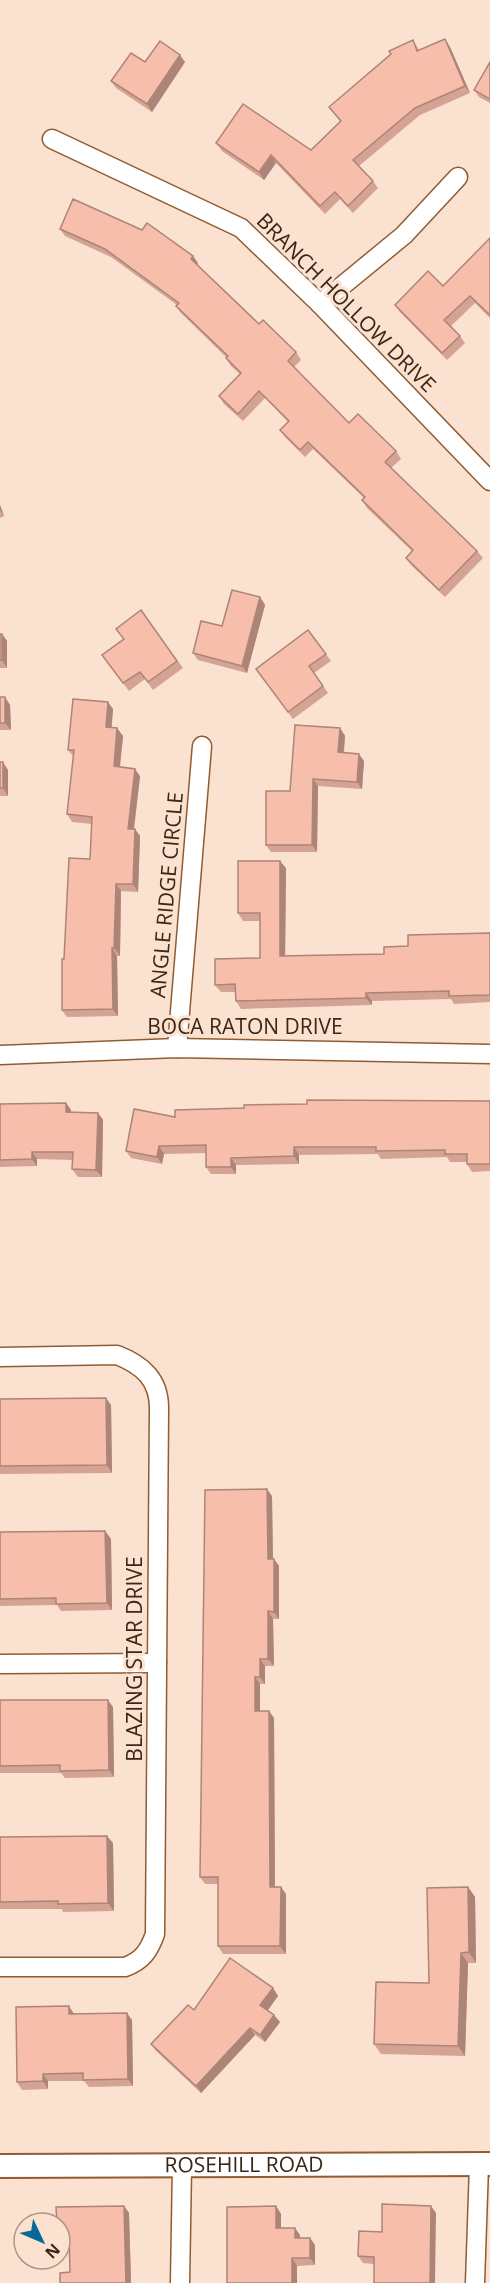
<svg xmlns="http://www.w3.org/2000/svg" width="490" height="2283" viewBox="0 0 490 2283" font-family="'Open Sans',sans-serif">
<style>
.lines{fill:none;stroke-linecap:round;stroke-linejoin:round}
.minor-casing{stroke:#905c32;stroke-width:21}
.tertiary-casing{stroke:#905c32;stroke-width:26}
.minor{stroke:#fff;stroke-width:18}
.tertiary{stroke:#fff;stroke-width:22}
.wall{fill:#d4a393}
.shaded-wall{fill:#ad8578}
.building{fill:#f7beab;stroke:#ad8578;stroke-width:1.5}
.labels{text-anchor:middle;stroke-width:6;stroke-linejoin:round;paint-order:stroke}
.street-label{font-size:21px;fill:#3c2614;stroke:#fae1d0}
</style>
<rect width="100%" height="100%" fill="#fae1d0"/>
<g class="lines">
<g class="minor-casing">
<g id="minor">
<polyline points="52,139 241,228 320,304 490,481"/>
<polyline points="320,304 404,235 458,177"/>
<polyline points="177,1048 202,746"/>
<polyline points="0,1055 177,1048 490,1054"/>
<path d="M0,1357L117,1355C143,1365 159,1380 159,1408L155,1934C149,1951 142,1961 125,1967H0"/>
<polyline points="0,1664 157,1663"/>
<polyline points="180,2283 182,2167"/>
<polyline points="475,2283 479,2165"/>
</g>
</g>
<g class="tertiary-casing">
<g id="tertiary">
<path id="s1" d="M0,2166L490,2164"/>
</g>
</g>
<use href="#minor" class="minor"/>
<use href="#tertiary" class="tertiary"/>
</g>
<g class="wall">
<polygon points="413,40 419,50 450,47 470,93 420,115 359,166 373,181 378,188 353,213 340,199 325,214 276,163 264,180 222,151 216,143 311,150 340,121 329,107"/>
<polygon points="145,62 185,62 152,112 116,88 111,81"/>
<polygon points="490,62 490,103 479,97 474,90"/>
<polygon points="60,229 198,263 197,264 259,324 296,352 301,360 294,367 349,423 396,451 401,459 391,468 477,551 483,558 445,597 411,565 406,558 412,551 367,508 362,500 364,498 313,449 305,457 285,437 280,430 288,422 265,398 243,421 224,404 219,396 240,374 231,366 226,358 227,358 181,313 176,306 177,305 111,257 65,236"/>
<polygon points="490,238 490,318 475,303 451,326 460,336 465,343 447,360 400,312 395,305 443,286"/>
<polygon points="0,505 4,516 0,518"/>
<polygon points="260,597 265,605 247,673 198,660 193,653 222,626"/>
<polygon points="141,610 183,668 153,690 145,679 129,691 102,655 123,639"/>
<polygon points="308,630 331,661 314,673 328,693 293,719 256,669"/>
<polygon points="0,634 2,634 7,641 7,668 0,668"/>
<polygon points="0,697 5,697 10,705 11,730 0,730"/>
<polygon points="113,709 111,728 123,736 120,767 140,776 134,829 140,836 138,892 121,891 120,956 117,956 118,1016 67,1017 62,1010 64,959 90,859 92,824 72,822 67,814 74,757 68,750"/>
<polygon points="340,728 345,736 344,752 364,761 362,789 318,786 317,852 271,852 266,845 290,791"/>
<polygon points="0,762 8,770 8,796 0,796"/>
<polygon points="286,868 285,956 384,954 408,946 490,933 490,1002 454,1004 451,999 372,1001 372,1005 241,1009 236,1001 235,992 221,992 215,985 260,958 260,921 243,921 238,913"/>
<polygon points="490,1101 490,1171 472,1172 467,1164 467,1162 450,1162 447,1157 381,1159 378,1154 299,1155 299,1164 236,1165 236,1174 211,1174 206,1167 206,1153 164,1154 162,1164 131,1158 126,1151 175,1117 244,1108"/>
<polygon points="66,1103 71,1110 71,1112 98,1113 103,1120 102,1177 78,1177 72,1169 73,1160 37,1159 37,1166 0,1167 0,1104"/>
<polygon points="0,1399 111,1405 112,1473 0,1474"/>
<polygon points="272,1496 273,1559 274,1559 279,1566 279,1619 273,1619 274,1666 265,1666 265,1684 260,1684 260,1711 274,1718 275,1887 286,1894 286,1954 223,1954 218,1946 218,1884 205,1884 200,1877"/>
<polygon points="105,1531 111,1539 112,1610 61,1611 57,1605 0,1606 0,1532"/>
<polygon points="0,1700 113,1707 114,1777 65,1778 61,1773 0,1773"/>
<polygon points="0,1837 113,1843 114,1911 63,1912 62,1909 0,1909"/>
<polygon points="468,1887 475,1897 476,1963 468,1963 465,2056 381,2054 374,2044 429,1983"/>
<polygon points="273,1988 278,1996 267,2010 280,2022 265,2042 255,2035 201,2093 156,2051 151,2044 194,2010"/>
<polygon points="74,2014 132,2020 133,2086 89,2087 84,2081 48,2081 48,2089 22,2090 17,2082"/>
<polygon points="124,2206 129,2213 131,2283 60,2283 70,2272 70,2241 62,2241 60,2238 60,2223"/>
<polygon points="276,2206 281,2214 281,2228 300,2235 300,2238 310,2238 315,2245 315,2265 297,2266 297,2283 227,2283"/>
<polygon points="436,2213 374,2264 363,2263 358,2256 382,2232"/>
</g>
<g class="shaded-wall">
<polygon points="445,39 450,47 470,93 465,86"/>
<polygon points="180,55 185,62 152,112 147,104"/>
<polygon points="271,155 276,163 264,180 259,172"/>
<polygon points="193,256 198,263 196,266 191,259"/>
<polygon points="0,505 4,516 0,510"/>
<polygon points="260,597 265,605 247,673 242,666"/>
<polygon points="2,634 7,641 7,668 2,660"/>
<polygon points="5,697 10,705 11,730 5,723"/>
<polygon points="108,702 113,709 111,735 106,727"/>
<polygon points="117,728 123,736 119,774 114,766"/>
<polygon points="340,728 345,736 343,759 338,752"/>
<polygon points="359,754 364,761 362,789 357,782"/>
<polygon points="3,762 8,770 8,796 3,788"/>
<polygon points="135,769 140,776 133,836 128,829"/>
<polygon points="313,779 318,786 317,852 312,845"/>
<polygon points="135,829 140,836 138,892 133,884"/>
<polygon points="280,861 286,868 285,963 280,956"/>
<polygon points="116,884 121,891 120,956 114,948"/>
<polygon points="112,948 117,956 118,1016 113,1009"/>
<polygon points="366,993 372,1001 372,1005 366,998"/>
<polygon points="66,1103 71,1110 71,1119 66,1112"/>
<polygon points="98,1113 103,1120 102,1177 96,1170"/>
<polygon points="159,1146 164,1154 162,1164 157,1157"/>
<polygon points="294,1147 299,1155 299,1164 294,1156"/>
<polygon points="32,1152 37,1159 37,1166 32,1159"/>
<polygon points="231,1158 236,1165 236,1174 231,1167"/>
<polygon points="106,1398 111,1405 112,1473 107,1465"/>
<polygon points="267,1489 272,1496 273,1566 268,1559"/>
<polygon points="105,1531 111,1539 112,1610 107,1603"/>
<polygon points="274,1559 279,1566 279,1619 274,1612"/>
<polygon points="268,1611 273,1619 274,1666 268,1659"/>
<polygon points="260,1659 265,1666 265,1684 260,1677"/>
<polygon points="255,1677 260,1684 260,1718 255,1711"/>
<polygon points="108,1700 113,1707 114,1777 109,1770"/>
<polygon points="269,1711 274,1718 275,1894 270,1887"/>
<polygon points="107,1836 113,1843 114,1911 108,1903"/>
<polygon points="281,1887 286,1894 286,1954 280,1946"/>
<polygon points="468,1887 475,1897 476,1963 469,1952"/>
<polygon points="461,1953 468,1963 465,2056 458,2046"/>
<polygon points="273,1988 278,1996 266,2013 260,2005"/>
<polygon points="69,2006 74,2014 69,2014"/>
<polygon points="127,2013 132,2020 133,2086 128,2079"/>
<polygon points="274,2015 280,2022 265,2042 260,2035"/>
<polygon points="250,2028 255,2035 201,2093 196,2086"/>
<polygon points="43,2074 48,2081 48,2089 43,2081"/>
<polygon points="124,2206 129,2213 131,2283 126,2283"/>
<polygon points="276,2206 281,2214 281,2235 276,2228"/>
<polygon points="431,2206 436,2213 435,2283 430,2283"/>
<polygon points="295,2228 300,2235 300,2245 295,2238"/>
<polygon points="310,2238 315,2245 315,2265 310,2258"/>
<polygon points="292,2258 297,2266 297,2283 292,2283"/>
</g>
<g class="building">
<polygon points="445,39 465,86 415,108 353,160 373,181 348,206 335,192 320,206 271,155 259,172 216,143 243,104 311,150 341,121 329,107 391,54 389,51 413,40 417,51"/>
<polygon points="160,41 180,55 147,104 111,81 131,53 145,62"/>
<polygon points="490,62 490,99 474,90"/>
<polygon points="73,199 142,230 147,223 193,256 191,259 259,324 263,320 296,352 288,361 349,423 358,414 396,451 385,462 477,551 439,590 406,558 413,550 362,500 365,497 308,442 300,450 280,430 289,421 259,391 238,414 219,396 241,373 226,358 228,356 176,306 179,303 105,249 60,229"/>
<polygon points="490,238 490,315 470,296 444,320 460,336 442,353 395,305 428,271 443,286"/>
<polygon points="232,590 260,597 242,666 193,653 201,621 222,626"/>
<polygon points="141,610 177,661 148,682 140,672 123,683 102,655 124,639 116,629"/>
<polygon points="308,630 326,654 309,666 323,686 288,712 256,669"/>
<rect x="0" y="634" width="2" height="26"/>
<rect x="0" y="697" width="5" height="26"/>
<polygon points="73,699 108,702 106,727 117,728 114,766 135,769 128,829 135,829 133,884 116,884 114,948 112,948 113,1009 62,1010 62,959 64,959 69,858 90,859 92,817 67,814 74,750 68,750"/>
<polygon points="295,725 340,728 338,752 359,754 357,782 313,779 312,845 266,845 266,791 290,791"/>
<rect x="0" y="762" width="3" height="26"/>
<polygon points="238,861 280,861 280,956 384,954 384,947 408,946 408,935 490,933 490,995 449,996 449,991 366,993 366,998 236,1001 235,984 215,985 215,959 260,958 260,913 238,913"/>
<polygon points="307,1100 490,1101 490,1164 467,1164 467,1154 445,1154 445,1150 376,1151 376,1147 294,1147 294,1156 231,1158 231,1167 206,1167 206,1145 159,1146 157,1157 126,1151 134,1109 175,1117 175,1110 244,1108 244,1105 307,1104"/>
<polygon points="66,1103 66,1112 98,1113 96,1170 72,1169 73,1152 32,1152 32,1159 0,1160 0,1104"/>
<polygon points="106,1398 107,1465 0,1466 0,1399"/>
<polygon points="267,1489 268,1559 274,1559 274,1612 268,1611 268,1659 260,1659 260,1677 255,1677 255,1711 269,1711 270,1887 281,1887 280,1946 218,1946 218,1877 200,1877 205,1490"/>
<polygon points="105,1531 107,1603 56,1604 56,1598 0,1599 0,1532"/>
<polygon points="0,1700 108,1700 109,1770 60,1771 60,1765 0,1766"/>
<polygon points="107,1836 108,1903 58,1904 58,1901 0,1902 0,1837"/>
<polygon points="468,1887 469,1952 461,1953 458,2046 374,2044 376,1982 429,1983 427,1888"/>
<polygon points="230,1958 273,1988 260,2005 274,2015 260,2035 250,2028 196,2086 151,2044 188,2005 194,2010"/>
<polygon points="69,2006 69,2014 127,2013 128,2079 83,2080 83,2073 43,2074 43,2081 17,2082 16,2007"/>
<polygon points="382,2204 431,2206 430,2283 374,2283 374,2257 358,2256 359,2231 382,2232"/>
<polygon points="124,2206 126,2283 60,2283 60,2273 70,2272 69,2234 60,2234 60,2223 57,2223 56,2207"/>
<polygon points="276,2206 276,2228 295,2228 295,2238 310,2238 310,2258 292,2258 292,2283 227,2283 227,2207"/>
</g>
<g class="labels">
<g class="street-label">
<text transform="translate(346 303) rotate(45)" y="7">BRANCH HOLLOW DRIVE</text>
<text transform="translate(167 895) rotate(-85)" y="7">ANGLE RIDGE CIRCLE</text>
<text x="245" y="1034">BOCA RATON DRIVE</text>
<text transform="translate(135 1659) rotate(-90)" y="7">BLAZING STAR DRIVE</text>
<text dy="7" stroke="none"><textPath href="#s1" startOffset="244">ROSEHILL ROAD</textPath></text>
</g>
</g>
<g transform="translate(42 2241) rotate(134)"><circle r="28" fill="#fae1d0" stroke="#ae9685" stroke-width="1.5"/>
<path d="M0-4.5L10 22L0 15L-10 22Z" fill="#066997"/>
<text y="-9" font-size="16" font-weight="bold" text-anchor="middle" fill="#3c2614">N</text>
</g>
</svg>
